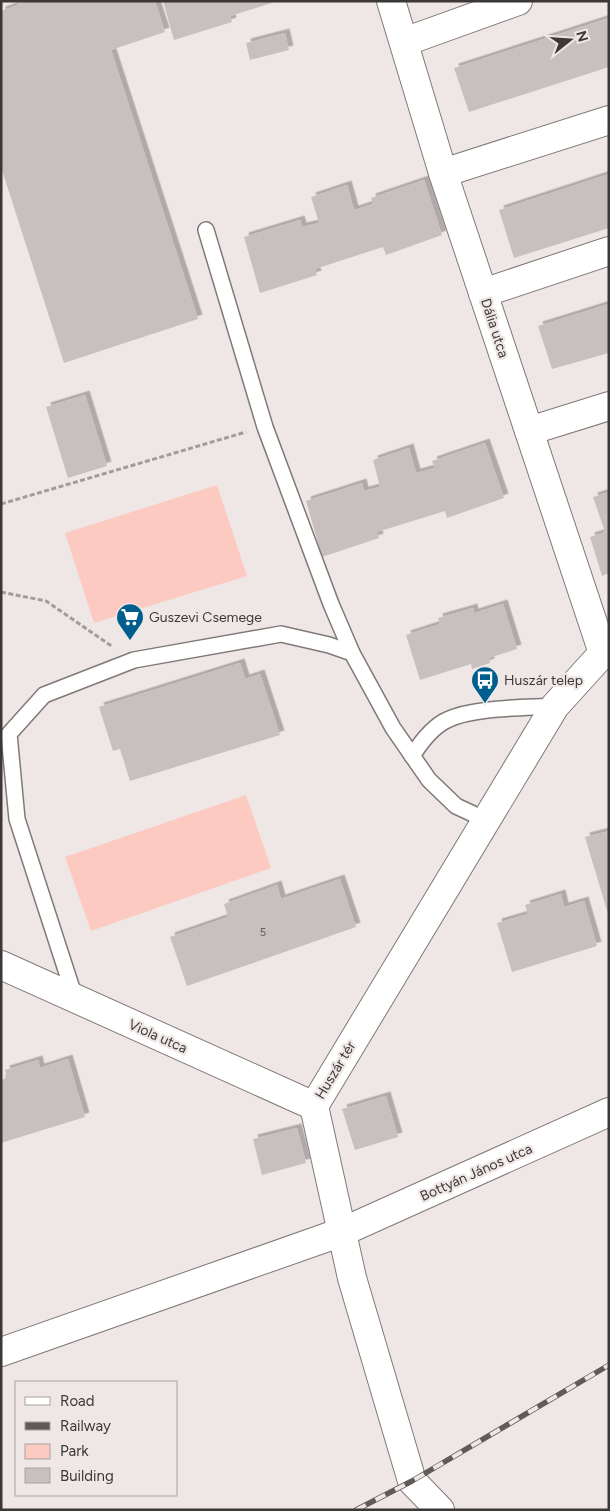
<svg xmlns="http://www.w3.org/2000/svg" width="610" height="1511" viewBox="0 0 610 1511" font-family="Figtree,sans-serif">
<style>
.green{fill:#fccac1}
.building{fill:#c8c0be;filter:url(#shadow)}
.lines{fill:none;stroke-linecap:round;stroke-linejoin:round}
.lane-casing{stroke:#817978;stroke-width:18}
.street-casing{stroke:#817978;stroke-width:30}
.path{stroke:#a29c9a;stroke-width:3;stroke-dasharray:5 2.5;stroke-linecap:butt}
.lane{stroke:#fff;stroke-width:15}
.street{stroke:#fff;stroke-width:28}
.rail-casing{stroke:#5f5b59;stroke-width:5.5}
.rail{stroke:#efe7e5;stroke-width:4;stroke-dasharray:11;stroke-linecap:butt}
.labels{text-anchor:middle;stroke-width:4.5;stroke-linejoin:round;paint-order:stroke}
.number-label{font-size:11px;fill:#5e5a59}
.street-label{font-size:14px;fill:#3b3837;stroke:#efe7e5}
.poi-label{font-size:14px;fill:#3b3837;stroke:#efe7e5;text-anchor:start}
</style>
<defs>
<filter id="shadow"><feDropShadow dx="4.5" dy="-4.5" stdDeviation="0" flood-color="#0004"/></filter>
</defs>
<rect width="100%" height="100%" fill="#efe7e5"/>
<g class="green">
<polygon points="217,485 247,576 94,623 65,533"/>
<polygon points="246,795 271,868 91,931 65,857"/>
</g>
<g class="building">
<polygon points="17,1 155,1 165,32 111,50 198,319 64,363 1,167 1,11 18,5"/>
<polygon points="163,1 275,1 275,2 230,16 232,22 174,40"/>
<polygon points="609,18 609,67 469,112 454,68"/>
<polygon points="285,33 289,50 250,60 246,43"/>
<polygon points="609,174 609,228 514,258 499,210"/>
<polygon points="424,180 442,235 386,255 383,247 315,269 317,275 260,293 244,237 300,220 302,227 319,223 311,197 347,185 354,210 373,204 371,198"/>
<polygon points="609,304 609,353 552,369 538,326"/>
<polygon points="85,395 107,466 68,478 46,407"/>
<polygon points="485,443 504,498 447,518 445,511 377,532 379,538 322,557 306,501 362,483 364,491 380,487 373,460 409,448 416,473 435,468 432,461"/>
<polygon points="609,492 609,573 602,576 590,537 605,532 593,497"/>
<polygon points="503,604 517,649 489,658 490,663 472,669 471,664 420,680 406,635 440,624 438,618 473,608 474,613"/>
<polygon points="240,663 245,679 260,674 280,735 130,781 120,749 113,751 99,707"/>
<polygon points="609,831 609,914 608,914 585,837"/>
<polygon points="340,879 356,927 187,986 170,937 228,917 224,904 277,885 281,899"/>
<polygon points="561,894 564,907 584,901 597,946 512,972 497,923 528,914 525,905"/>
<polygon points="68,1059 85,1117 1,1143 1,1080 7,1078 5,1070 38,1060 40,1068"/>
<polygon points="386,1096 398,1137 355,1150 342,1109"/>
<polygon points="297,1128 306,1163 262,1175 253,1139"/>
</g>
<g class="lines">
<g class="lane-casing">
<g id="lane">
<polyline points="206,230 265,427 331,604 352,653 393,728 429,780 456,806 486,820"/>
<path d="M412,756C421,742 432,727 447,720C473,707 526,708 555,706"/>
<polyline points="75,998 17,819 9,734 44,695 134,660 281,634 329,645 352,653"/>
</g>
</g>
<g class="street-casing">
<g id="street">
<polyline points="391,1 443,173 603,653"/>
<polyline points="404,42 518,1"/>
<polyline points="443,173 609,120"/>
<polyline points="483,293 609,251"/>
<polyline points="529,431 609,406"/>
<polyline points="1,965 314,1106"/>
<polyline points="1,1352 342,1232 609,1112"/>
<polyline points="440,1510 412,1481 352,1278 314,1106 555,706 603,653 609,651"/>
</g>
</g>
<g class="path">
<polyline points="1,504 246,432"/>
<polyline points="1,592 46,601 113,647"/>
</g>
<use href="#lane" class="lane"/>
<use href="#street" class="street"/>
<g class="rail-casing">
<polyline id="rail" points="356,1510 412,1481 609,1365"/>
</g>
<use href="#rail" class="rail"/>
</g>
<defs>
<g id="supermarket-pin" transform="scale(1.4375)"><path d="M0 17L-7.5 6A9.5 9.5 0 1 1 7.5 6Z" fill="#005e8e" stroke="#efe7e5"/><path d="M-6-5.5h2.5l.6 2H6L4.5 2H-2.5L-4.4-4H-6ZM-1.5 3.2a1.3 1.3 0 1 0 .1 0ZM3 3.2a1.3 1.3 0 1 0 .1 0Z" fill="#fff"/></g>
<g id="bus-pin" transform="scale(1.4375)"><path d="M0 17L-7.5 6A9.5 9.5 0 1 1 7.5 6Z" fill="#005e8e" stroke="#efe7e5"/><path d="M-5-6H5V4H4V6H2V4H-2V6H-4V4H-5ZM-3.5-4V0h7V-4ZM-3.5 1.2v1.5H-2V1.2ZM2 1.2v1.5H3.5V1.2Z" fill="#fff"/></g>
</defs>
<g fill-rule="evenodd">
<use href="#supermarket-pin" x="130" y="617"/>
<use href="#bus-pin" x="485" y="680"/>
</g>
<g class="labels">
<g class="number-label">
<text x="263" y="936">5</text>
</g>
<g class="street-label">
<text transform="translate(495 328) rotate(72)" y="5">Dália utca</text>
<text transform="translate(158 1036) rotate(24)" y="5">Viola utca</text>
<text transform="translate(335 1070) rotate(-59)" y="5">Huszár tér</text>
<text transform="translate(476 1172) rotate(-24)" y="5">Bottyán János utca</text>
</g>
<g class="poi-label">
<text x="149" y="622">Guszevi Csemege</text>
<text x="504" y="685">Huszár telep</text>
</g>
</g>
<rect width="610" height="1511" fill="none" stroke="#3b3837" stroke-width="5"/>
<rect x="15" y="1381" width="162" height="115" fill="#efe7e5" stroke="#a7a19f"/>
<rect x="25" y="1397" width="25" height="8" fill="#ffffff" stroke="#a7a19f"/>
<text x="60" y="1406" font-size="15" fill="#3b3837">Road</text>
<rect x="25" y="1422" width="25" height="8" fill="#5f5b59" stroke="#a7a19f"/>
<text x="60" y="1431" font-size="15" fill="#3b3837">Railway</text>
<rect x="25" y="1444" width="25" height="15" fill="#fccac1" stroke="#a7a19f"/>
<text x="60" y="1456" font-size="15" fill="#3b3837">Park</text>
<rect x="25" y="1468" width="25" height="15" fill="#c8c0be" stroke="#a7a19f"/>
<text x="60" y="1481" font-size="15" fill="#3b3837">Building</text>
<g transform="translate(570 40) rotate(73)" stroke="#efe7e5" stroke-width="4" paint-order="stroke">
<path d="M0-4L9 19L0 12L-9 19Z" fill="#3b3837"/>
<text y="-8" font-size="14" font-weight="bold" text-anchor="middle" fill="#3b3837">N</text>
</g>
</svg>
